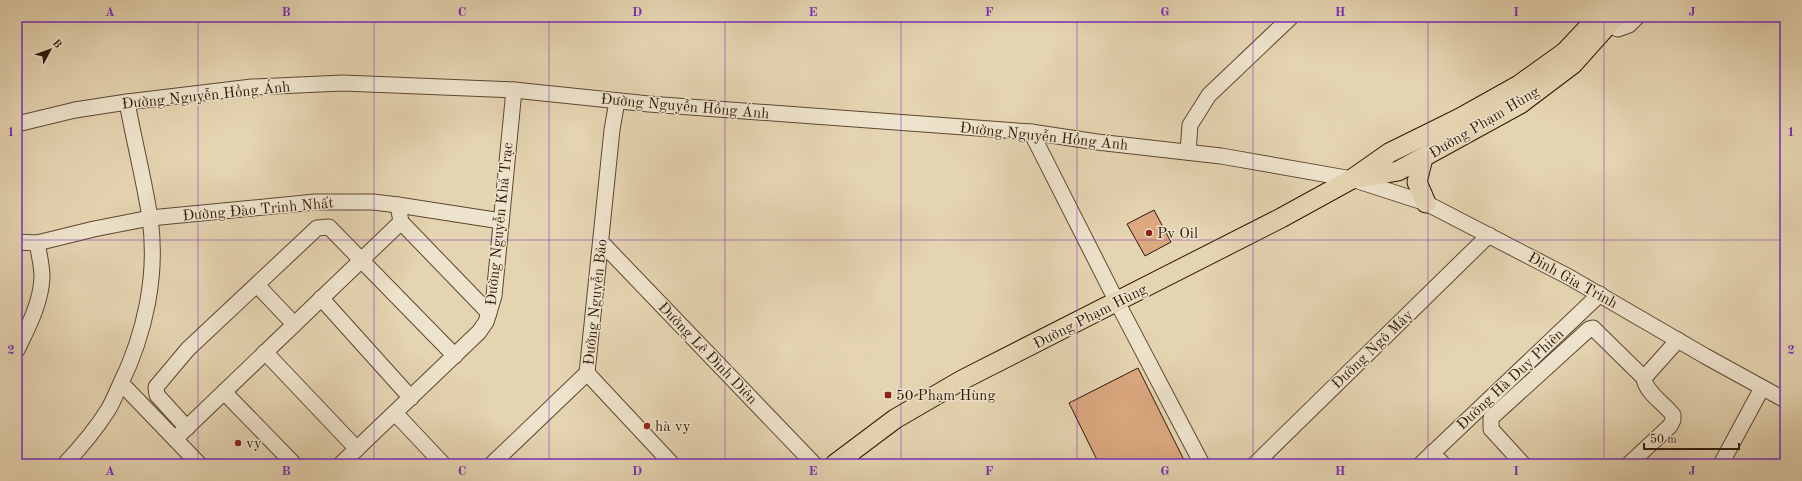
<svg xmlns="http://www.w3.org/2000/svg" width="1802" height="481" viewBox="0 0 1802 481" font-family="'Old Standard TT',serif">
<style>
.building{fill:#dba87f;stroke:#2e1805}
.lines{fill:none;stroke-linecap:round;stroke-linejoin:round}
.minor-casing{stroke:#5c4730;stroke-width:17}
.major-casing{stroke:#2e1805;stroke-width:21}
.minor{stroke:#eee3cc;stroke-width:15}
.major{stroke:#e5d4b1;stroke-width:19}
.grid{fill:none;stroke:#7b2cbf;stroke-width:1;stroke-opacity:0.55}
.poi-dot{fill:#8f2418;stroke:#eee3cc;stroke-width:1.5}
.labels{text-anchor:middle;stroke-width:3;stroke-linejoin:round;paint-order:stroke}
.street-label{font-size:15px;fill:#2e1805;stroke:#eee3cc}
.poi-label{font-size:15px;fill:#2e1805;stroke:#eee3cc;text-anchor:start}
.neatline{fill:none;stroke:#7b2cbf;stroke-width:1.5}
.grid-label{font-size:13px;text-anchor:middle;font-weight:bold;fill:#7b2cbf}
</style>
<rect width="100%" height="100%" fill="#e5d4b1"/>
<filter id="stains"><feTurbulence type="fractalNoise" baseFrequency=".005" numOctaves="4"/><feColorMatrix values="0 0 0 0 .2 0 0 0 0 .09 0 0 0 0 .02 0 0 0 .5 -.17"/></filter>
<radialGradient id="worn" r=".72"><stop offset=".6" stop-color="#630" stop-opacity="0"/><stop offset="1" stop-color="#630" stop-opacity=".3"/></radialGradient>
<g class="building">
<polygon points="1154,210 1171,242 1145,256 1127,224"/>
<polygon points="1138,368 1186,464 1099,464 1069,403"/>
</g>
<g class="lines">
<g class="minor-casing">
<g id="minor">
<polyline points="1600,20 1618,29 1629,25 1637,17"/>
<polyline points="17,124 75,110 127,102 252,87 343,83 514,90 649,104 1031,132 1097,142 1221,156 1352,179 1426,203 1569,277 1705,356 1785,400"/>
<polyline points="1031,132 1117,302 1202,464"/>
<polyline points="1188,152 1190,125 1209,95 1291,17"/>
<polyline points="401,222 489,313"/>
<polyline points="17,242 37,243 94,229 150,218 315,202 373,202 398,205 501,221"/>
<polyline points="601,242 814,464"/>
<polyline points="257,285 294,324"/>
<polyline points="321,298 411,398"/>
<path d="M17,350C28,327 41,303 42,277C42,266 39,254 37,243"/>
<polyline points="265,352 357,449"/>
<polyline points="587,373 672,464"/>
<polyline points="1644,378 1678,340"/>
<polyline points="121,383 199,464"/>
<polyline points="224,392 294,464"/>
<polyline points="395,413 443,464"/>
<polyline points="187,428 157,395 156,387 188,349 317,228 329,227 455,356"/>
<polyline points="175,439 401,222 398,205"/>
<polyline points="1432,453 1443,464"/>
<path d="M65,464C80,448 96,429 108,410C113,402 116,393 120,385C145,334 158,275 150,218C144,179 134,141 127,102"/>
<polyline points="341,464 479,332 486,322 494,296 514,90"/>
<polyline points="492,464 587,373 612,130 617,101"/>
<polyline points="1255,464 1489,235"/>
<polyline points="1421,464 1600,294"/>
<path d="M1523,464L1491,429V418L1589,329L1593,328L1644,378C1645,392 1665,404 1673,415V420L1670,426L1629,464"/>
<polyline points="1721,464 1762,388"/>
</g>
</g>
<g class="major-casing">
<g id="major">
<polyline points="1423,158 1417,182 1426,203"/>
<polyline points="1358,178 1398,171 1520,104 1573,64 1615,17"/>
<polyline points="835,464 895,419 962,380 1281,218 1352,179 1389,153 1460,118 1519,85 1565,52 1598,17"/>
</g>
</g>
<use href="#minor" class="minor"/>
<use href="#major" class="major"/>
</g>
<path class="grid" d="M198,17V464M374,17V464M549,17V464M725,17V464M901,17V464M1077,17V464M1253,17V464M1428,17V464M1604,17V464M17,240H1785"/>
<g class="poi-dot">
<circle cx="1149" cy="233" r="4"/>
<rect x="884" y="391" width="8" height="8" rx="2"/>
<circle cx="647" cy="426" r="4"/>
<circle cx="238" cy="443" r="4"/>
</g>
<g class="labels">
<g class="street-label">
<text transform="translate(206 95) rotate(-6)" y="5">Đường Nguyễn Hồng Ánh</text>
<text transform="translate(685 106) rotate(5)" y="5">Đường Nguyễn Hồng Ánh</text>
<text transform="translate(1484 122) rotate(-31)" y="5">Đường Phạm Hùng</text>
<text transform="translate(1044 136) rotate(6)" y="5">Đường Nguyễn Hồng Ánh</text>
<text transform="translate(258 209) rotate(-5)" y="5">Đường Đào Trinh Nhất</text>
<text transform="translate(499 224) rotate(-84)" y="5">Đường Nguyễn Khả Trạc</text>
<text transform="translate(1573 280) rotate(29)" y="5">Đinh Gia Trinh</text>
<text transform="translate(595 302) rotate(-84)" y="5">Đường Nguyễn Bảo</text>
<text transform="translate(1090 316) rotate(-27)" y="5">Đường Phạm Hùng</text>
<text transform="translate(1372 349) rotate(-44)" y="5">Đường Ngô Mây</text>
<text transform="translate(708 353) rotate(46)" y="5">Đường Lê Đình Diên</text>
<text transform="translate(1510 379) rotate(-43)" y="5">Đường Hà Duy Phiên</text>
</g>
<g class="poi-label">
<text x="1157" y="238">Pv Oil</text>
<text x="896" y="400">50 Phạm Hùng</text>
<text x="655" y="431">hà vy</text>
<text x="246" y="448">vy</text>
</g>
</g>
<rect width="1802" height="481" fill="none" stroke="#e5d4b1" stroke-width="44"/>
<g transform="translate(50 50) rotate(49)" stroke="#eee3cc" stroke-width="3" paint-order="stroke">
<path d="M0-3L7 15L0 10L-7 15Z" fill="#2e1805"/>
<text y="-6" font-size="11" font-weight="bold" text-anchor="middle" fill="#2e1805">B</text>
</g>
<path d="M1644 443v6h95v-6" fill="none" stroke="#2e1805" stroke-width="2"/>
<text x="1650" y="443" font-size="12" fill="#2e1805" stroke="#eee3cc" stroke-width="3" paint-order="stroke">50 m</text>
<rect x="22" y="22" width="1758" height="437" class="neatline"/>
<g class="grid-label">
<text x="110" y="16">A</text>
<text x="286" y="16">B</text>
<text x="462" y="16">C</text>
<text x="637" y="16">D</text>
<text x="813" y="16">E</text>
<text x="989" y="16">F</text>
<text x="1165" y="16">G</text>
<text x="1340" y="16">H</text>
<text x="1516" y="16">I</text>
<text x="1692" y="16">J</text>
<text x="11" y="136">1</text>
<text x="1791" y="136">1</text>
<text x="11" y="354">2</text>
<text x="1791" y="354">2</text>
<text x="110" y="475">A</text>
<text x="286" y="475">B</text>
<text x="462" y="475">C</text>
<text x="637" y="475">D</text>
<text x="813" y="475">E</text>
<text x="989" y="475">F</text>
<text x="1165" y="475">G</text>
<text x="1340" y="475">H</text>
<text x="1516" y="475">I</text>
<text x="1692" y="475">J</text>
</g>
<rect width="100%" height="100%" filter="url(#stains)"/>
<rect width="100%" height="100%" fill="url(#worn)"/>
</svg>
